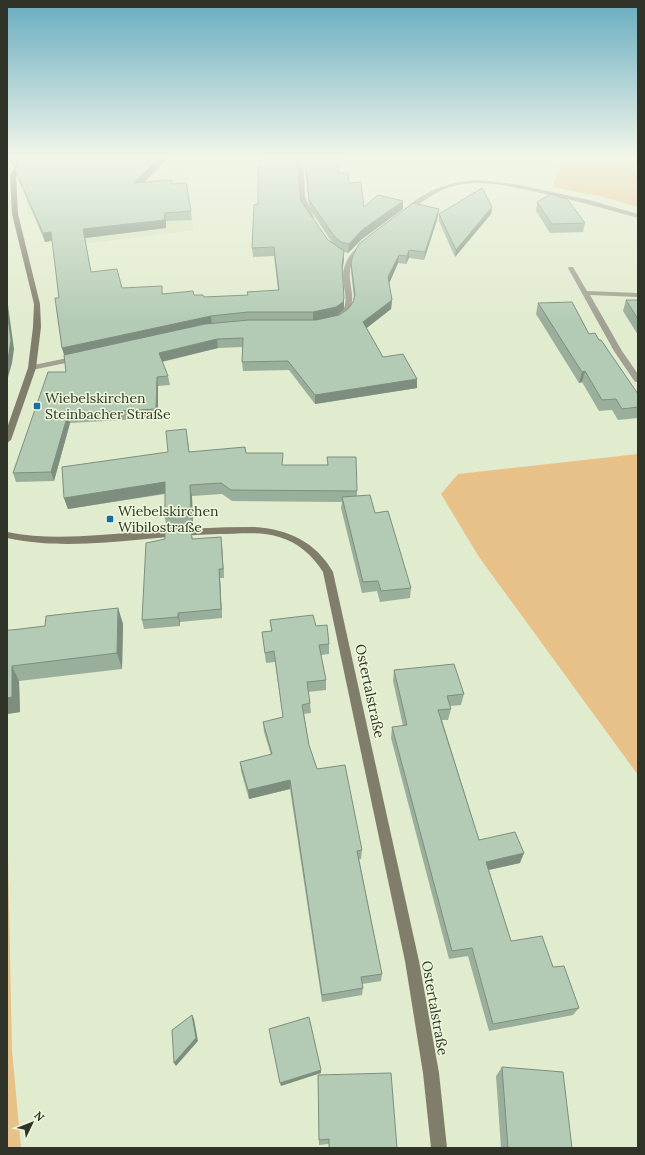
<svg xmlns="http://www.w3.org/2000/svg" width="645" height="1155" viewBox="0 0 645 1155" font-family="Lora,serif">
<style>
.built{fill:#d6e3be}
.green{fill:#e8c188}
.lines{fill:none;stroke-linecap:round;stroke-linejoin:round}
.minor{fill:#a1a093;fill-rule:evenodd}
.secondary{fill:#807d6b;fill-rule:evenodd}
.wall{fill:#9aaf9b}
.shaded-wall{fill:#7d8e7e}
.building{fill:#b3cbb4;stroke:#7d8e7e}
.poi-dot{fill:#186e9e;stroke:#eef8db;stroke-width:1.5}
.labels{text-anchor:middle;stroke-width:3;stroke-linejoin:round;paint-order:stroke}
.poi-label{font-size:14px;fill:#2f3328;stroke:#eef8db;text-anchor:start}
.street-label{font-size:14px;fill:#2f3328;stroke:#eef8db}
</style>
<rect width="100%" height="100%" fill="#e1ebce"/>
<polygon class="built" points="188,167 193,230 73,245 67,209 28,215 26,198 78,194 65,175"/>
<g class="green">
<polygon points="522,158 638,158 638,207 603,197 553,187 560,161"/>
<polygon points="638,454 638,775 479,557 441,494 458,474"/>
<polygon points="7,811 12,1050 21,1148 7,1148"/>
</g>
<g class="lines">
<g class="minor">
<path d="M297,158H303L305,197L314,218L311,220L309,219C297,201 298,180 297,158Z"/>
<path d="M479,180L520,185L589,200L638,214V218C606,209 574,200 541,193C514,187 485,179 457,185C438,189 422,202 407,213L402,212C422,191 451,181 479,180Z"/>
<path d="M362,243L367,244C362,251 355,255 352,263C344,284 361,296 345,317H341L340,316C353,297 338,284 345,265C348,256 355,249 362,243Z"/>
<polygon points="569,267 573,267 587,291 638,293 638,297 590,295 622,351 638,374 638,382 635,382 614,351 568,268"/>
<polygon points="77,356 80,356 80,360 32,370 28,368 29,366"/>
</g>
<g class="secondary">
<polygon points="19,158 24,158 16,176 18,214 40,304 41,327 36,368 11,440 7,443 7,428 28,368 33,327 34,304 12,214 10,176"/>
<path d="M254,527C288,529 316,542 333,572L419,961L439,1073L447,1148H431L423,1073L405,961L323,572C312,555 299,543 279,537C260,531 239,534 219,534C149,535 76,553 7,538V532C51,541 96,535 141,532C179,529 216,527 254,527Z"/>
</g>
</g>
<g class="wall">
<polygon points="9,158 17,158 13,167"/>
<polygon points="20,158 168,158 144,182 172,184 191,211 192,220 166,221 166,228 85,238 91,272 122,288 164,294 194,295 204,297 247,295 247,292 278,290 274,256 253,257 252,248 301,201 328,240 333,244 309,208 305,158 337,158 339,173 349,183 364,207 403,209 362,239 348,253 344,252 344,260 342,270 344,308 343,311 337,315 348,309 353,302 354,298 351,271 351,263 438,217 424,260 409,258 406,264 398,263 389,283 392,300 391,309 366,328 383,357 417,388 315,404 289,370 243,371 242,362 243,347 218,348 162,362 168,376 170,385 158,386 158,418 70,423 54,481 16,482 13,473 66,372 64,355 62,348 59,298 52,241 45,242 18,178 15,170"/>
<polygon points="537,202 585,223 583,232 550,233 536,211"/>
<polygon points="492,207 491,214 455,257 439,221 439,214"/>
<polygon points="626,300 638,300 638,335 623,311"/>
<polygon points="538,303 589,334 638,394 638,418 618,420 612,410 599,411 582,382 579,383 536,314"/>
<polygon points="188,440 189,452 246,453 283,465 357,491 357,496 375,513 411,588 410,598 380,602 377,591 362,593 341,508 342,502 232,501 222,494 192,496 193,527 167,529 165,518 165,494 68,509 64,498 168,452"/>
<polygon points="193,537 193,539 222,546 224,578 220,578 222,618 180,622 180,626 144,629 142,620"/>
<polygon points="118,608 123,624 122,669 19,681 20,712 7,714 12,630 45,626"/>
<polygon points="270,620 316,626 329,644 329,654 321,655 326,680 326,690 308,692 310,703 311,713 304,714 309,745 317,769 362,850 361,859 359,859 382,974 381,981 362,984 363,988 362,995 322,1002 290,789 249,799 241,771 240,762 271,755 264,732 263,722 283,717 275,662 266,663 262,632 271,631"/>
<polygon points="394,670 464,694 461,705 450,706 451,709 448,720 442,720 479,840 520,863 489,870 511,941 553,967 579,1008 573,1015 489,1031 468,956 449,959 391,738 392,727 403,726 393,681"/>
<polygon points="502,1067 572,1148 501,1148 496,1076"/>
<polygon points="318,1075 397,1148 329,1144 319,1145"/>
</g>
<g class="shaded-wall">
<polygon points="11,158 17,158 13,167 11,159"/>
<polygon points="159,158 168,158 135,191 134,183"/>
<polygon points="403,201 403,209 362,239 348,253 349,244 362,230"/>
<polygon points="492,207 491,214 455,257 456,250"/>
<polygon points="439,209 438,217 424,260 425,252"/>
<polygon points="165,213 166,221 166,228 85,238 83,229"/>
<polygon points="51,232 53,240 45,242 43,233"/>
<polygon points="409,250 409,258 406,264 407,256"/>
<polygon points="344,251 344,260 342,274 342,265"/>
<polygon points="399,255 398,263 388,286 388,277"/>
<polygon points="7,298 14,349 12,363 7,381"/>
<polygon points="344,298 344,308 343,311 336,316 313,321 313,312"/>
<polygon points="392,300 391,309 363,331 363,322"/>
<polygon points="211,316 212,325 65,357 62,348"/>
<polygon points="217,339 218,348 160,362 159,353"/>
<polygon points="585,371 582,382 579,383 582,372"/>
<polygon points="157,377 158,386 158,418 156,409"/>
<polygon points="417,379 417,388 315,404 315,395"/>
<polygon points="68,414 70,423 54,481 51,472"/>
<polygon points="165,482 167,493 68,509 64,498"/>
<polygon points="190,485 192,496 193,527 191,516"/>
<polygon points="221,537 222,546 224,578 223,569"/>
<polygon points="219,569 220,578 222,618 221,609"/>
<polygon points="118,608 123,624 122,669 117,653"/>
<polygon points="178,613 180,622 180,626 178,617"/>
<polygon points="12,666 19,681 20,712 7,714 7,698"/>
<polygon points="290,780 290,789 249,799 248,790"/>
<polygon points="524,853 520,863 483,871 486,862"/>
<polygon points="192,1015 194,1019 198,1041 176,1066 174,1063"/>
<polygon points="321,1070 321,1073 281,1086 280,1083"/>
</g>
<g class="building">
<polygon points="20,158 159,158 134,183 171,180 172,184 186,183 191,211 165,213 164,220 83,229 91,272 117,269 122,288 162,286 162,294 193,291 194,295 203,295 204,297 248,295 247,292 279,290 274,247 252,248 254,205 258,204 258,166 266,166 266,158 297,158 301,201 328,240 344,251 342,265 344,298 343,302 336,307 313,312 248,312 211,316 62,348 55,298 59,298 51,232 43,233 15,170"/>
<polygon points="305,158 337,158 339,173 348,173 349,183 361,182 364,207 378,195 403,201 362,230 349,244 341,242 334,236 309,200"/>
<polygon points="482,188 492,207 456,250 439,214"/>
<polygon points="551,194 567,199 585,223 552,224 537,202"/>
<polygon points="413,203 439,209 425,252 409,250 407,256 399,255 388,277 392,300 363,322 383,357 403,354 417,379 315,395 288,361 242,362 243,338 217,339 159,353 168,376 157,377 156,409 68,414 51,472 13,473 48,372 66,372 64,355 205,324 249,320 316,320 339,315 348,309 353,302 355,295 351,263 353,255 359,244 370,235"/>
<polygon points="626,300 638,300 638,319"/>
<polygon points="572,302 589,334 595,333 599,340 601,340 638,394 638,407 622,409 616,399 602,400 585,371 582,372 538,303"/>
<polygon points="7,311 11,340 9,354 7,360"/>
<polygon points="186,429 189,452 245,447 246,453 283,453 282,465 328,465 327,457 356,457 357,491 231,490 221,483 190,485 191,516 165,518 165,482 64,498 62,467 168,452 166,431"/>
<polygon points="370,495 375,513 388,511 411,588 381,591 378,581 363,582 342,497"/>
<polygon points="191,527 192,539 221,537 223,569 219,569 221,609 178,613 178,617 142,620 146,543 165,539 165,529"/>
<polygon points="118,608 117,653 12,666 12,697 7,698 7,630 12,630 45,626 46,616"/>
<polygon points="313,615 316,626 327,625 329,644 319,645 326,680 307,682 310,703 302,705 309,745 317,769 345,765 362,850 357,851 382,974 361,977 363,988 322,995 290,780 248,790 240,762 272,754 263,722 283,717 274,651 265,653 262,632 272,631 270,620"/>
<polygon points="454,664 464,694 447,696 451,709 438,710 479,840 515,832 524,853 486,862 511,941 542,936 553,967 564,966 579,1008 493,1024 472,948 452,951 392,727 407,725 394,670"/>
<polygon points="192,1015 196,1038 174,1063 172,1030"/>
<polygon points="309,1017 321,1070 280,1083 269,1029"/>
<polygon points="502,1067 563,1072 572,1148 508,1148"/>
<polygon points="391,1073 397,1148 329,1148 329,1139 319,1140 318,1075"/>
</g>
<linearGradient id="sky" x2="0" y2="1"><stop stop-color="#67acc0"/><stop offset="0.49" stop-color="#f2f6e9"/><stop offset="1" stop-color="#f2f6e9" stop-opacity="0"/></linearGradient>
<rect width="645" height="320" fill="url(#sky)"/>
<g class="poi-dot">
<rect x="33" y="402" width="8" height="8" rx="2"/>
<rect x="106" y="515" width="8" height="8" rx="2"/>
</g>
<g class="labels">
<g class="poi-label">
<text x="45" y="403">Wiebelskirchen<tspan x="45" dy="16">Steinbacher Straße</tspan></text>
<text x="118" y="516">Wiebelskirchen<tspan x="118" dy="16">Wibilostraße</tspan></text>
</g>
<g class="street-label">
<text transform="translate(370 691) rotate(78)" y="5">Ostertalstraße</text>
<text transform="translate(435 1008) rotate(80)" y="5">Ostertalstraße</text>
</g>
</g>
<rect width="645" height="1155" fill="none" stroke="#2f3328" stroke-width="16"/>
<g transform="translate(32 1123) rotate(47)" stroke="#eef8db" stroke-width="3" paint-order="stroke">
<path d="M0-3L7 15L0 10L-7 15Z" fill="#2f3328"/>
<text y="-6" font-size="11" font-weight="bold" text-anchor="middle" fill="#2f3328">N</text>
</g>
</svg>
